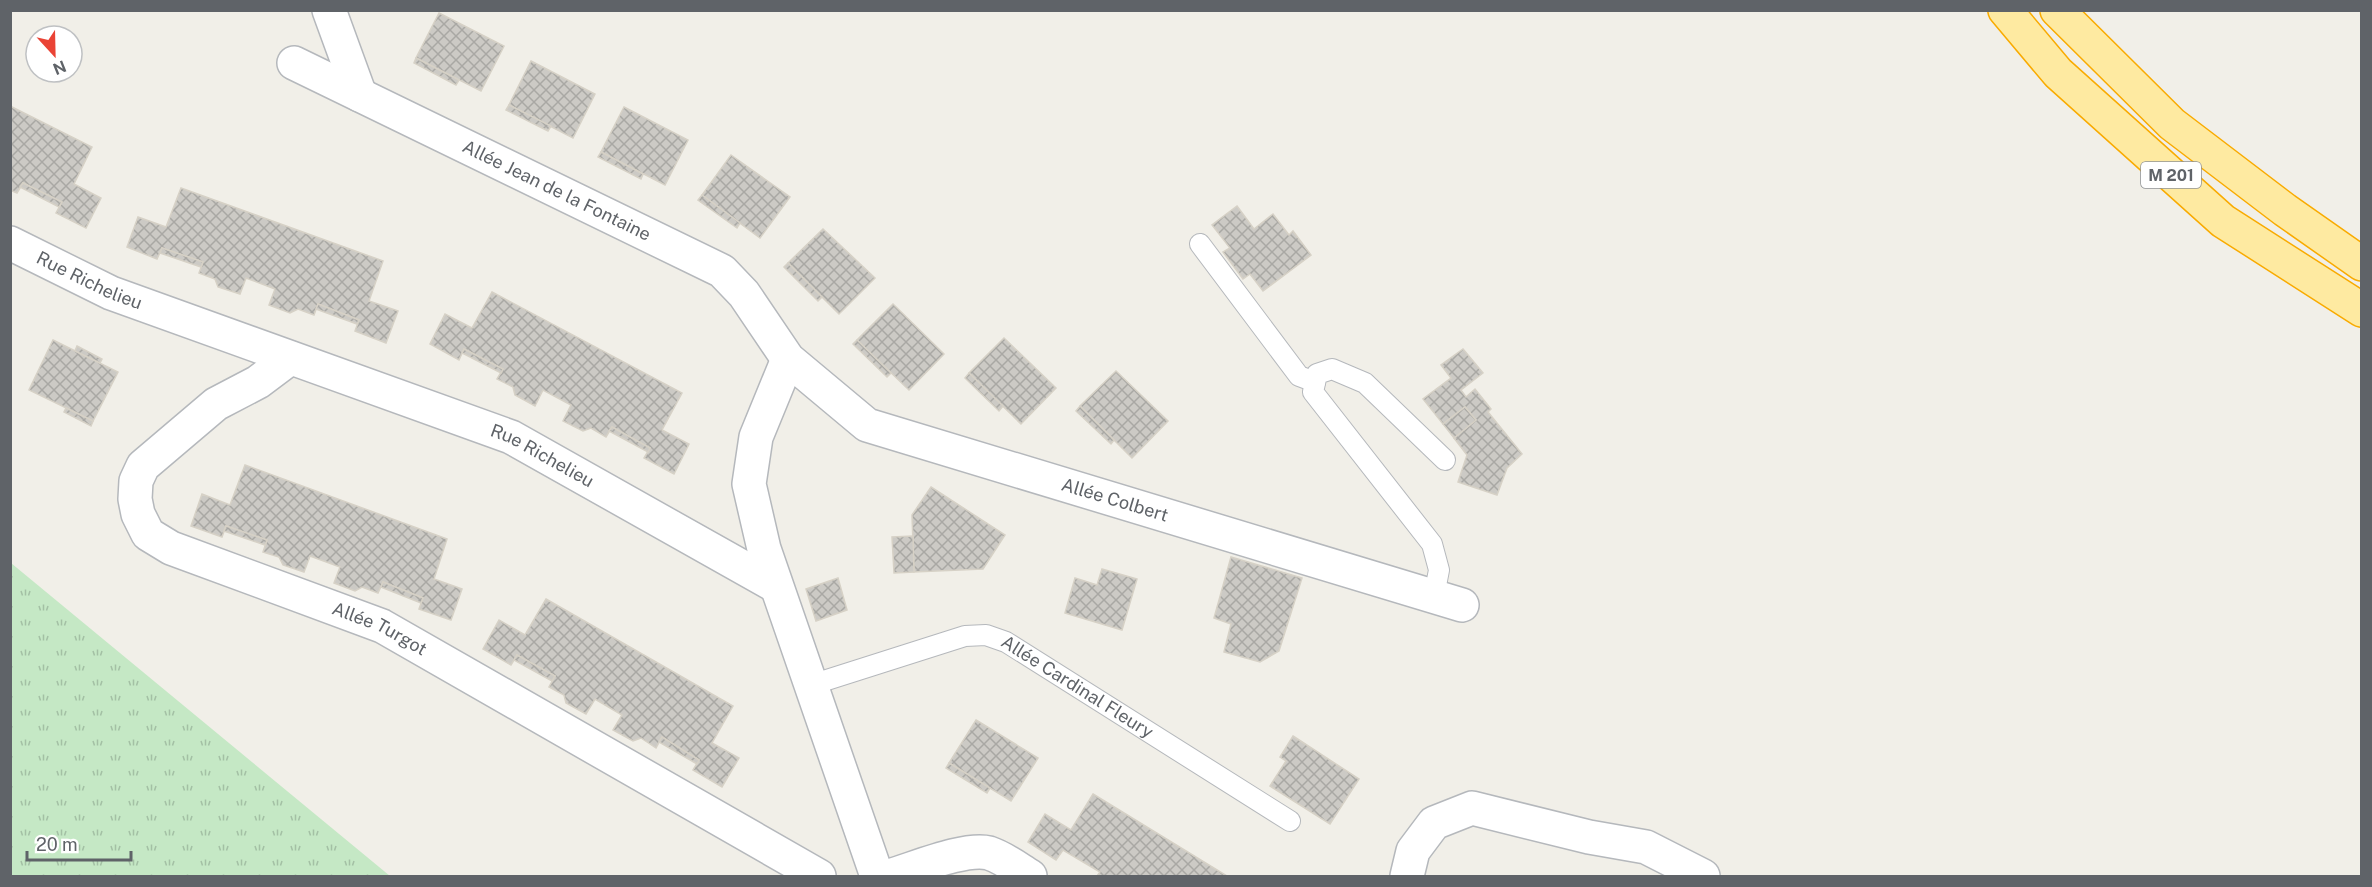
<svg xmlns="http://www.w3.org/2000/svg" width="2372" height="887" viewBox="0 0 2372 887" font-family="'Public Sans',sans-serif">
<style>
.grass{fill:url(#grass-tufts)}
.building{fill:url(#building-cross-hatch);stroke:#d6d1c6;stroke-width:1.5}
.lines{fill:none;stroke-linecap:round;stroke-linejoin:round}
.service-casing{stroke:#b5b8bc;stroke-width:22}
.minor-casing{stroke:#b5b8bc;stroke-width:36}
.trunk-casing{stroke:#f9ab00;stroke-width:36}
.service{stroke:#fff;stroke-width:20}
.minor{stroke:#fff;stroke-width:33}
.trunk{stroke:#feeaa1;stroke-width:33}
.labels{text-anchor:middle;stroke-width:4.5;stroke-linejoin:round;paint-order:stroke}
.shield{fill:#fff;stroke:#8f9295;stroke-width:1.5}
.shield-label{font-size:16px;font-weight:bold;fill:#5f6368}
.street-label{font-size:18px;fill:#5f6368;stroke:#fff}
</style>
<defs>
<pattern id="grass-tufts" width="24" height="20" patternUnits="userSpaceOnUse" patternTransform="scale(1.5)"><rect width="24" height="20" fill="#c5e8c5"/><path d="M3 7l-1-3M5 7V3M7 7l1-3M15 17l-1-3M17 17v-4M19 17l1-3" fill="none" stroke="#a3c0a4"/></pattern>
<pattern id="building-cross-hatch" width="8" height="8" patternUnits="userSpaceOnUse" patternTransform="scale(1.5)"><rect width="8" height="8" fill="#cccac5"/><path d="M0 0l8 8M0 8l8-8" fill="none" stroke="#a9a8a4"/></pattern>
</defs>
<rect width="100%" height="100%" fill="#f1efe8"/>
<polygon class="grass" points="10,563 11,563 390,876 11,876"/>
<g class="building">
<polygon points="439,13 504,46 481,91 416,58"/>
<polygon points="416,58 459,80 456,85 414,63"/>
<polygon points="531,61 595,94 573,138 509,105"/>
<polygon points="509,105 551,126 548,131 506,110"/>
<polygon points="10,106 92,147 74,184 101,198 86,228 56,213 62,202 23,183 17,193 10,190"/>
<polygon points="624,107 688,140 665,185 601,152"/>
<polygon points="601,152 643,174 641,179 598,157"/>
<polygon points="731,155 790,197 760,238 702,195"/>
<polygon points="23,183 62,202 59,207 20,187"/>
<polygon points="181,188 383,261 369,301 398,311 386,343 355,331 359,320 318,304 314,315 298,309 290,313 269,305 275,289 246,278 240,294 218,287 215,279 199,273 203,262 162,248 157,259 127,247 138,217 166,227"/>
<polygon points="702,195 740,223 737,228 698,200"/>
<polygon points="1237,206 1254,229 1273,214 1289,235 1293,231 1311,255 1263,291 1250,274 1243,279 1223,252 1230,248 1212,225"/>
<polygon points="823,229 875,278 839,314 788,263"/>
<polygon points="162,248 203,262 201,267 160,253"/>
<polygon points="788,263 822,297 818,301 784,267"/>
<polygon points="492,292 682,393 662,430 689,444 674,474 644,458 650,448 612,427 606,437 591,428 583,431 563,421 571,405 543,390 535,406 515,395 513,387 497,379 503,369 464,349 459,360 430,344 445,314 472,328"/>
<polygon points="318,304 359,320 357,324 316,309"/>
<polygon points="893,304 944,354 909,390 857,340"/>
<polygon points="1004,338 1056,388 1021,424 969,373"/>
<polygon points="53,340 118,372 93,421 29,390"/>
<polygon points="857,340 891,373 887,377 853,344"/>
<polygon points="77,346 102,359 100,363 75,351"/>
<polygon points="464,349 503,369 501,373 462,353"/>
<polygon points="1463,349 1483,373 1461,390 1466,397 1475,389 1491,409 1488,412 1522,454 1507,468 1497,495 1458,482 1467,455 1454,438 1476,420 1465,407 1443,424 1423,399 1451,378 1441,365"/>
<polygon points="1116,371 1168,421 1132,458 1080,406"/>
<polygon points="969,373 1003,406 999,411 965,378"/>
<polygon points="1080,406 1114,440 1111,444 1076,411"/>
<polygon points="1465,407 1476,420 1454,438 1443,424"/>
<polygon points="66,408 93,421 91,426 64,412"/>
<polygon points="612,427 650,448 648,452 609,431"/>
<polygon points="245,465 447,539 434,579 462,589 451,620 419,609 423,598 383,582 378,593 362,587 355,591 334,583 340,567 310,556 304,572 283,565 279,557 263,552 267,540 226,526 222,537 191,526 202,494 230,505"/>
<polygon points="931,487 1005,535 983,569 914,572 912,515"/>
<polygon points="226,526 267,540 265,545 224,531"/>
<polygon points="913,536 914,572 894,573 892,537"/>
<polygon points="1231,557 1302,578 1279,651 1260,662 1224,652 1231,624 1214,618"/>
<polygon points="1102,569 1137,579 1122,630 1065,613 1075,578 1097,585"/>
<polygon points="838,578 847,610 816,621 806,589"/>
<polygon points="383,582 423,598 421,603 381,587"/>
<polygon points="546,599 733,706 712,743 739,758 722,787 693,770 699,760 662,737 656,748 641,738 633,741 613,730 622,715 595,699 586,714 566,703 564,695 549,687 555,676 517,655 511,665 483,649 499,620 525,635"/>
<polygon points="517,655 555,676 552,681 514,660"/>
<polygon points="976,720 1038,758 1011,801 949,763"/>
<polygon points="1293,736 1359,779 1330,824 1270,786 1286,761 1280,757"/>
<polygon points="662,737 699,760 697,764 659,742"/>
<polygon points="949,763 990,788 987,793 946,768"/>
<polygon points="1093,794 1227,876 1097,876 1100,872 1063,850 1056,860 1028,842 1045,814 1071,830"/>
</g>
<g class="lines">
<g class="service-casing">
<g id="service">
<polyline points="1200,244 1299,376 1315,382"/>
<polyline points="1434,596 1439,570 1432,544 1313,392 1317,374 1332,369 1365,383 1445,460"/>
<path id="s1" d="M811,685L965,636L986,635L1006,642L1290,821"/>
</g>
</g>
<g class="minor-casing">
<g id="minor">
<polyline points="329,10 360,95"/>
<path id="s2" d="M294,63L722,271L744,294L788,359L867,425L1462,605"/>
<path id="s3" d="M10,243L111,293L511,437L776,586"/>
<path id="s4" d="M290,358L258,382L216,404L143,466L136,481L135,499L138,514L148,534L171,548L382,626L819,876"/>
<polyline points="788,359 756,437 749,484 764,549 877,876"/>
<path d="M889,876C914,869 965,847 989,853C1004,858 1017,868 1030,876"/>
<polyline points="1407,876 1413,851 1434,823 1472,808 1589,837 1646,847 1703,876"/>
</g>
</g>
<g class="trunk-casing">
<g id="trunk">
<polyline points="2005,10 2058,73 2223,221 2362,310"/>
<polyline points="2057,10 2172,124 2285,210 2362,264"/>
</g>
</g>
<use href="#service" class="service"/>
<use href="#minor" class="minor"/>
<use href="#trunk" class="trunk"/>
</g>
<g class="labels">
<rect class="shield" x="2141" y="162" width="60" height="26" rx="4.5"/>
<g class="shield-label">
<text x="2171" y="181">M 201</text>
</g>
<g class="street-label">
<text dy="6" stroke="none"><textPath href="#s2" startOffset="292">Allée Jean de la Fontaine</textPath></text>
<text dy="6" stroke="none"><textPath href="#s3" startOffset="88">Rue Richelieu</textPath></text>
<text dy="6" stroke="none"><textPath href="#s3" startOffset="574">Rue Richelieu</textPath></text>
<text dy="6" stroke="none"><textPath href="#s2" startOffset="948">Allée Colbert</textPath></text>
<text dy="6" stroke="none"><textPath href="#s4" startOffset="506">Allée Turgot</textPath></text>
<text dy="6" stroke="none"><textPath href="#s1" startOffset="288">Allée Cardinal Fleury</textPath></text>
</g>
</g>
<rect width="2372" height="887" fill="none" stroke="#5f6368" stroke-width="24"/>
<g transform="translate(54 54) rotate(158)"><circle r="28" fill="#ffffff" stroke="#bfc1c3" stroke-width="1.5"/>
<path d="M0-4.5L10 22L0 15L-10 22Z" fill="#ea4335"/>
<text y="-9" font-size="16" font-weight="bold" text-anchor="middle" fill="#5f6368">N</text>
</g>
<path d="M27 851v9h104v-9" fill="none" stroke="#5f6368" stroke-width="3"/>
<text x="36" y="851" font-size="18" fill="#5f6368" stroke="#ffffff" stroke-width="4.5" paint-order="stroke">20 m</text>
</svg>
